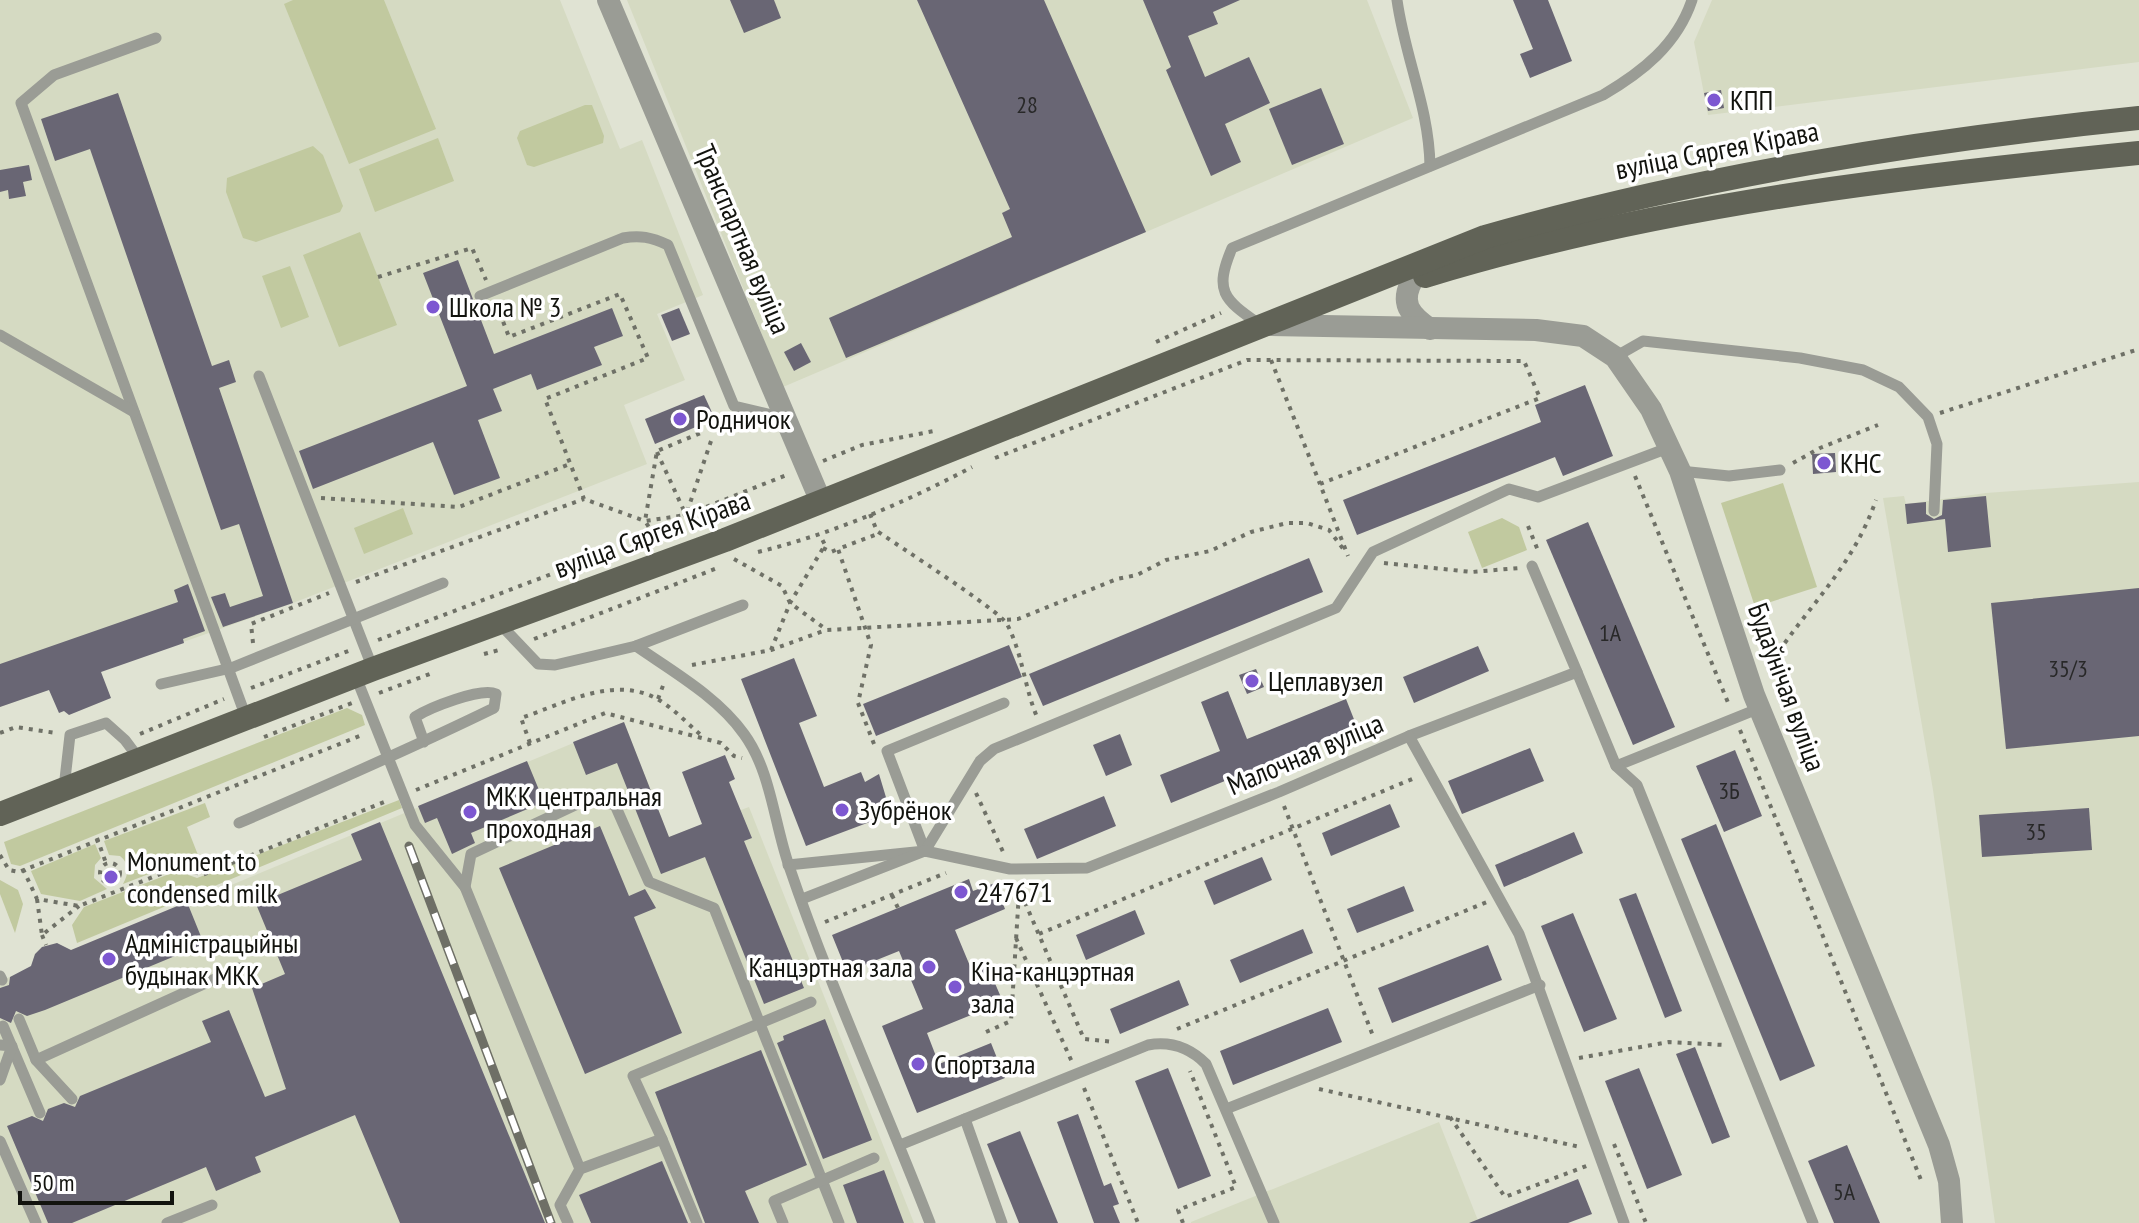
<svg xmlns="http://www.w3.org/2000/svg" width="2139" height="1223" viewBox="0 0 2139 1223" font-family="'PT Sans Narrow',sans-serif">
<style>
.built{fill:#d5dac2}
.green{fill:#c1c99f}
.building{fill:#696674}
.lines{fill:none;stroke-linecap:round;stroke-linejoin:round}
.path{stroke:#6f7167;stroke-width:4;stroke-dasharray:4 6;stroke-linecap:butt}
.lane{stroke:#9a9c95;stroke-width:11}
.street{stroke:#9a9c95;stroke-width:22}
.primary{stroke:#616357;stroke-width:24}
.rail-casing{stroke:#6e6f66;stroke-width:9}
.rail{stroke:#fff;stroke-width:6;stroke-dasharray:18;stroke-linecap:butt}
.poi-dot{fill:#7d57d1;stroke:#fff;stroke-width:3}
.labels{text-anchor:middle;stroke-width:7;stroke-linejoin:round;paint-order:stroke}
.number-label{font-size:24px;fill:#282828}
.poi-label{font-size:28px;fill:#12130e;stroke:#fff;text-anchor:start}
.street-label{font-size:28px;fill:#12130e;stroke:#fff}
</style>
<rect width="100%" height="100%" fill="#e0e3d3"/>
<g class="built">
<polygon points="0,0 560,0 620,149 642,140 703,295 657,314 685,380 624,405 647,464 293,603 0,707"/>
<polygon points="627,0 1367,0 1413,118 783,387"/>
<polygon points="1712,0 2139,0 2139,62 1708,115 1694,42"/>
<polygon points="2139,482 2139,1223 1995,1223 1933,790 1883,498 1904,496 1906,504 1986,493"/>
<polygon points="624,722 669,837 749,807 914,1223 0,1223 0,981"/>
<polygon points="1439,1122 1479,1223 1191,1223 1191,1222"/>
</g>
<g class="green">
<polygon points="293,0 384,0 436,129 349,164 284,4"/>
<polygon points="585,105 592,105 604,136 603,143 534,167 527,165 517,138 520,131"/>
<polygon points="438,138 454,181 375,212 359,169"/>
<polygon points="313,146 323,155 343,206 340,212 256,242 243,238 226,192 227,178"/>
<polygon points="360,232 397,325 339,347 303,255"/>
<polygon points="290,266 309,317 281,328 262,276"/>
<polygon points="1783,483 1817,587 1755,607 1721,503"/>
<polygon points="403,508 413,534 364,554 354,528"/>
<polygon points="1502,518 1519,527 1527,550 1482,568 1468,532"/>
<polygon points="347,708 362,715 365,725 20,866 11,864 4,842"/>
<polygon points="399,800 402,808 77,943 72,925 84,907 177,871 197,878"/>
<path d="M205,803L210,817L187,827L198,855L123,884C129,873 130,864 120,856L109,855L104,841Z"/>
<polygon points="95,844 101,858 95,865 94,878 107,889 80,901 41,894 31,871"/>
<polygon points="0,880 18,890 23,904 15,933 0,894"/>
</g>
<g class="building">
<polygon points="730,0 774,0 781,18 744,33"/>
<polygon points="917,0 1044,0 1146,232 846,358 829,318 1012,237 1002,213 1010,209"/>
<polygon points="1143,0 1240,0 1213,12 1218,24 1188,36 1205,77 1249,57 1270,103 1225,124 1241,162 1211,176 1166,70 1171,67"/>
<polygon points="1513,0 1548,0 1572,61 1530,78 1520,54 1533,49"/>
<polygon points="1321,88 1344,144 1292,165 1269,109"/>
<polygon points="1721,90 1724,108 1708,111 1704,93"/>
<polygon points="118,93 212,366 229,360 236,382 219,388 293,603 223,627 211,597 225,593 230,607 263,596 239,524 221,530 90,149 55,161 41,119"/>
<polygon points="29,165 32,180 23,182 26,196 9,199 8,190 0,192 0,170"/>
<polygon points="458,260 494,354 612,308 623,336 594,347 602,365 537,390 531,374 493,389 502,411 478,420 500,478 454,495 433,442 313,489 299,451 467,386 423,273"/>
<polygon points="679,308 690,334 672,341 661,315"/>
<polygon points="801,343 811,362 794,371 784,352"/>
<polygon points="1585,385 1613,456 1563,476 1555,457 1357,535 1343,500 1541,422 1535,405"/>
<polygon points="704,395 715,419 655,444 645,419"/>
<polygon points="1835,453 1836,472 1813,474 1812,454"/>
<polygon points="1986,496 1991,547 1948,552 1945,519 1907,524 1905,504 1926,502 1926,514 1934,519 1942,515 1943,500"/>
<polygon points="1588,522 1675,727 1633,745 1546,540"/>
<polygon points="1309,558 1323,592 1043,706 1029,674"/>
<polygon points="188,584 205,631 183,639 184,643 101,672 111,698 69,715 64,711 59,713 49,690 0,707 0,664 178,602 174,590"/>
<polygon points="2139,588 2139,736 2006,749 1991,603"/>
<polygon points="1009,645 1022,677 876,736 863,704"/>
<polygon points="1478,646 1489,671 1414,703 1403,677"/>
<polygon points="794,658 817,716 799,723 824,787 861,772 865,782 879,774 891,814 806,846 741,679"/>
<polygon points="1256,669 1264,687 1247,694 1239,675"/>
<polygon points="1228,691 1247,739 1346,699 1357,727 1171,803 1160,775 1220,751 1201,702"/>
<polygon points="624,722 669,837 702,824 682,772 725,755 735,779 729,782 752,838 744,841 804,988 764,1004 705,857 661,874 617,763 586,775 573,742"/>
<polygon points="1120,734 1132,765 1106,776 1093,745"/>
<polygon points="1530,748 1544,781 1462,814 1448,781"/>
<polygon points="1735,750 1762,816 1724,832 1696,766"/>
<polygon points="527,761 544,802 471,833 475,843 452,854 437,818 425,823 418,806"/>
<polygon points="1104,796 1116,826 1037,859 1024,829"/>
<polygon points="1390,804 1400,827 1331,856 1322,833"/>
<polygon points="2089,808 2092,850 1982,857 1979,815"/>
<polygon points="380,822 545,1223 400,1223 355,1115 255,1157 261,1172 216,1191 206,1167 72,1223 48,1223 7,1126 32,1116 43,1121 48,1109 64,1103 75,1107 80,1096 211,1042 202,1021 229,1010 265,1097 286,1089 252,988 285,974 256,904 362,860 351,834"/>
<polygon points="1716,824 1815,1066 1780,1081 1681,839"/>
<polygon points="600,826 629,896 645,889 656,908 634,917 682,1033 585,1074 499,868"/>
<polygon points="1574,832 1583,853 1504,887 1495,865"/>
<polygon points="1262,857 1272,880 1214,905 1204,881"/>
<polygon points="969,879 973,891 995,883 1005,909 955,930 970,966 985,960 1003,1002 927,1033 939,1064 991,1043 1005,1078 917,1113 882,1026 923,1009 899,951 847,972 832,935"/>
<polygon points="1404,886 1414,911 1357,933 1347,909"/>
<polygon points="1636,893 1682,1011 1665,1018 1619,899"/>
<polygon points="187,902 204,944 45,1010 27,1016 16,1011 11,1023 0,1018 0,988 9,985 10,977 31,966 35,954 42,947 57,943 71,950"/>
<polygon points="1135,910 1145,934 1086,960 1076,935"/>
<polygon points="1573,913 1617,1019 1584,1032 1541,926"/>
<polygon points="1303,929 1313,953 1240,983 1230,960"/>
<polygon points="1488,945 1502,980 1392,1023 1378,988"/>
<polygon points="1179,980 1189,1005 1120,1034 1110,1009"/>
<polygon points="1328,1008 1342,1042 1233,1085 1220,1051"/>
<polygon points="825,1019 872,1140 823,1159 777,1043 784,1040 783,1036"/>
<polygon points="1695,1047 1730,1137 1712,1144 1676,1054"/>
<polygon points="761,1050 807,1165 745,1191 759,1223 705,1223 655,1092"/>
<polygon points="1168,1068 1211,1176 1178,1189 1135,1081"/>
<polygon points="1639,1068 1682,1175 1647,1189 1605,1081"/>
<polygon points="1078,1114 1104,1186 1111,1183 1119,1204 1113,1206 1120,1223 1094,1223 1057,1122"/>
<polygon points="1020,1131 1058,1223 1019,1223 987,1144"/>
<polygon points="1847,1145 1880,1223 1834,1223 1808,1161"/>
<polygon points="662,1161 688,1223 591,1223 579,1195"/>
<polygon points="884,1170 904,1223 857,1223 843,1185"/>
<polygon points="1578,1179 1592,1214 1568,1223 1469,1223"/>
</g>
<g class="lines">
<g class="path">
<polyline points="378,277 472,248 486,280"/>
<polyline points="496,303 509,337 620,294 648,358 545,399 584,499 645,521 686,515"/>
<polyline points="1156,342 1221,313"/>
<polyline points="1271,360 1320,484"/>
<polyline points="1940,413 2139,349"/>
<polyline points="711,441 686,515 789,474"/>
<polyline points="657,452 685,513"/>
<polyline points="995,458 1247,360 1524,361 1540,398 1320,484 1348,556"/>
<polyline points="823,461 862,445 934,431"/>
<polyline points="1793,463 1820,448 1878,425"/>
<polyline points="1635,476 1729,705"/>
<polyline points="321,498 459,507 570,464"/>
<polyline points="712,505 718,521"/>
<path d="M870,514L877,531C897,545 1000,611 1007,624C1023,655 1024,686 1037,717"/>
<polyline points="1528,526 1539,553"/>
<polyline points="654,535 645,521 657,451 703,432"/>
<polyline points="823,548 831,552 838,549"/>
<path d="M758,552C832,534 904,503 972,467"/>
<polyline points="734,559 782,586 790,603 827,630 1018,619 1117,579 1137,575 1166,560 1210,551 1251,532 1287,523 1307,523 1329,530 1344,550"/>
<polyline points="1384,563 1472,572 1519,568"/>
<polyline points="356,582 584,499"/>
<polyline points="534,639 720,567"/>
<polyline points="378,640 654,535 684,516"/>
<polyline points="253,643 251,624 329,593"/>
<polyline points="771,650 790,603 825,545 820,535"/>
<polyline points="484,654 503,649"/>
<polyline points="692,665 771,650 826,630"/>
<path d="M1768,668C1806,607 1851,571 1876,500"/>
<polyline points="251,688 351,650"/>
<polyline points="379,693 435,672"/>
<polyline points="658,699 664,683"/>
<polyline points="1740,730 1921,1180"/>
<polyline points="0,733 16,727 56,733"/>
<polyline points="140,734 224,699"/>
<polyline points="264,737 352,703"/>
<path d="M530,743L521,718C563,704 615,674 659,700C674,709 688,724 702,736"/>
<polyline points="874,744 858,703 871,645 838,549 880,533"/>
<polyline points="416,790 605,713 721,743 734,756 742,758"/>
<polyline points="976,793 1004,854"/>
<polyline points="1284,806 1373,1036"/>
<polyline points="97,838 106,863"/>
<polyline points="0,855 9,870 19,872 362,735"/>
<circle cx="110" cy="873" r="10"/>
<polyline points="23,869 37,899 79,906 181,866 202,875 389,800"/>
<polyline points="1017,884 1084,1039 1115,1042"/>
<polyline points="892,895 898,908"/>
<polyline points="37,899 42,935 79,906"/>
<polyline points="825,922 946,873"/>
<polyline points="1039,934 1417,777"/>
<polyline points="42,935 46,945"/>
<polyline points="1016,938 1072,1062"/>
<polyline points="1177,1029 1487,902"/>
<polyline points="986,1032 1011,1021 1019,892"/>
<polyline points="1579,1058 1669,1042 1724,1045"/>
<polyline points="1084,1088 1138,1223"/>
<polyline points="1319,1089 1580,1147"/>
<polyline points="1450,1117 1505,1197 1589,1165"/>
<polyline points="1614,1144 1646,1223"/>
<polyline points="1183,1223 1178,1210 1236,1187 1190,1071"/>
</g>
<g class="lane">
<path d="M1397,0C1405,58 1429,107 1430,166"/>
<polyline points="156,38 54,75 21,103 247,720"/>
<path d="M480,296L623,238C640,235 651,237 668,245L734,406L785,418"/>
<path d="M1259,324C1223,299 1214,291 1232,248L1603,95C1642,72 1677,45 1692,0"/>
<polyline points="0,335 134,412"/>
<polyline points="1615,357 1643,341 1800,358 1863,370 1899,387 1928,417 1937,444 1934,511"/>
<polyline points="259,376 373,669"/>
<polyline points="1680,471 1729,476 1780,470"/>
<path d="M499,623L538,664L555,665L636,646C672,671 718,697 744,734C771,771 774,823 789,866C830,987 884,1104 930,1223"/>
<polyline points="636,646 743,605"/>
<polyline points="1577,672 1616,766 1760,708"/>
<polyline points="356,677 415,825 465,887 580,1169"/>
<polyline points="161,684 231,668 443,583"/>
<polyline points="1409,736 1577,672 1532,566"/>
<polyline points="1616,766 1637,785 1813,1223"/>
<polyline points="64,788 70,735 106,723 125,740 140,760"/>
<path d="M239,823C325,786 410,749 494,708L496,694C481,687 429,708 415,717L424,742"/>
<polyline points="925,851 887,751 1004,703"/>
<polyline points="788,865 925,851 980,761 994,749 1336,608 1373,552 1509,489 1538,497 1668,448"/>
<polyline points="465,887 471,854 588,799 615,805 649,882 714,908 839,1223"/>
<polyline points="802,899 925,851 1010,869 1087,868 1279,792 1409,736 1519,934 1624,1223"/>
<polyline points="0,976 2,980"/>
<polyline points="19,1019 36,1060 72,1099"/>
<polyline points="3,1026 40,1113"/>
<polyline points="0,1045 12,1046 0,1080"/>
<polyline points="36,1060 239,968"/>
<polyline points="1226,1109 1540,985"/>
<polyline points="965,1119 1002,1223"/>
<polyline points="662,1139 633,1076 811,1002"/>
<polyline points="0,1141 36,1223"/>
<path d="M900,1145L1148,1045C1170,1041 1190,1048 1206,1064L1274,1223"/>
<polyline points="167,1223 212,1205"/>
<polyline points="568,1223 560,1205 580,1169 662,1139 697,1223"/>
<polyline points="783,1223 774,1201 874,1158"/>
</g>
<g class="street">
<polyline points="608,0 821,502"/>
<path d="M1413,279C1399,303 1410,315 1430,329"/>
<polyline points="1269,325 1536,330 1583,336 1615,357 1651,409 1680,471 1754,695 1939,1145 1949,1181 1952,1223"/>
</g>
<g class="primary">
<path d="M1425,276C1658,205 1897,177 2139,153"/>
<path d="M0,814L373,669L725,540L1485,237C1699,176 1917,141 2139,118"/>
</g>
<g class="rail-casing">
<polyline id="rail" points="409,846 551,1223"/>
</g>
<use href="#rail" class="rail"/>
</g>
<g class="poi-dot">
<circle cx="1714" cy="100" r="8"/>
<circle cx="433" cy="307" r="8"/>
<circle cx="680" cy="419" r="8"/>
<circle cx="1824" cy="463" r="8"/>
<circle cx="1252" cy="681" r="8"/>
<circle cx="842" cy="810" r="8"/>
<circle cx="470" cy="812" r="8"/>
<circle cx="111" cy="877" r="8"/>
<circle cx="961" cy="892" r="8"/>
<circle cx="109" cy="959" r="8"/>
<circle cx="929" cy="967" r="8"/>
<circle cx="955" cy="987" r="8"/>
<circle cx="918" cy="1064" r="8"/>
</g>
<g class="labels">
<g class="number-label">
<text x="1027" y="113">28</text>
<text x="1610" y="641">1А</text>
<text x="2068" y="677">35/3</text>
<text x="1729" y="799">3Б</text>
<text x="2036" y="840">35</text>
<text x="1844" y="1200">5А</text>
</g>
<g class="poi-label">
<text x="1730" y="110">КПП</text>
<text x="449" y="317">Школа № 3</text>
<text x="696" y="429">Родничок</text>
<text x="1840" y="473">КНС</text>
<text x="1268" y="691">Цеплавузел</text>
<text x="486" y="806">МКК центральная<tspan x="486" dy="32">проходная</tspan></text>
<text x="858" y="820">Зубрёнок</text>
<text x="127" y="871">Monument to<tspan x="127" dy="32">condensed milk</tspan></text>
<text x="977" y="902">247671</text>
<text x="125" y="953">Адміністрацыйны<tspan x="125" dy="32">будынак МКК</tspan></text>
<text x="913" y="977" text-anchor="end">Канцэртная зала</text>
<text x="971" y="981">Кіна-канцэртная<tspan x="971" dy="32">зала</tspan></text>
<text x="934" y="1074">Спортзала</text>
</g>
<g class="street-label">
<text transform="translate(1717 150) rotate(-11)" y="10">вуліца Сяргея Кірава</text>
<text transform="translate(743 239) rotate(67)" y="10">Транспартная вуліца</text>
<text transform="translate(652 534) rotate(-20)" y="10">вуліца Сяргея Кірава</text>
<text transform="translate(1787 687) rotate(70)" y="10">Будаўнічая вуліца</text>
<text transform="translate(1305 754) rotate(-23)" y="10">Малочная вуліца</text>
</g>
</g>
<path d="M20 1191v12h152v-12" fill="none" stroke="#12130e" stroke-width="4"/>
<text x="32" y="1191" font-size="24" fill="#12130e" stroke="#ffffff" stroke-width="6" paint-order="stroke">50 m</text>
</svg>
